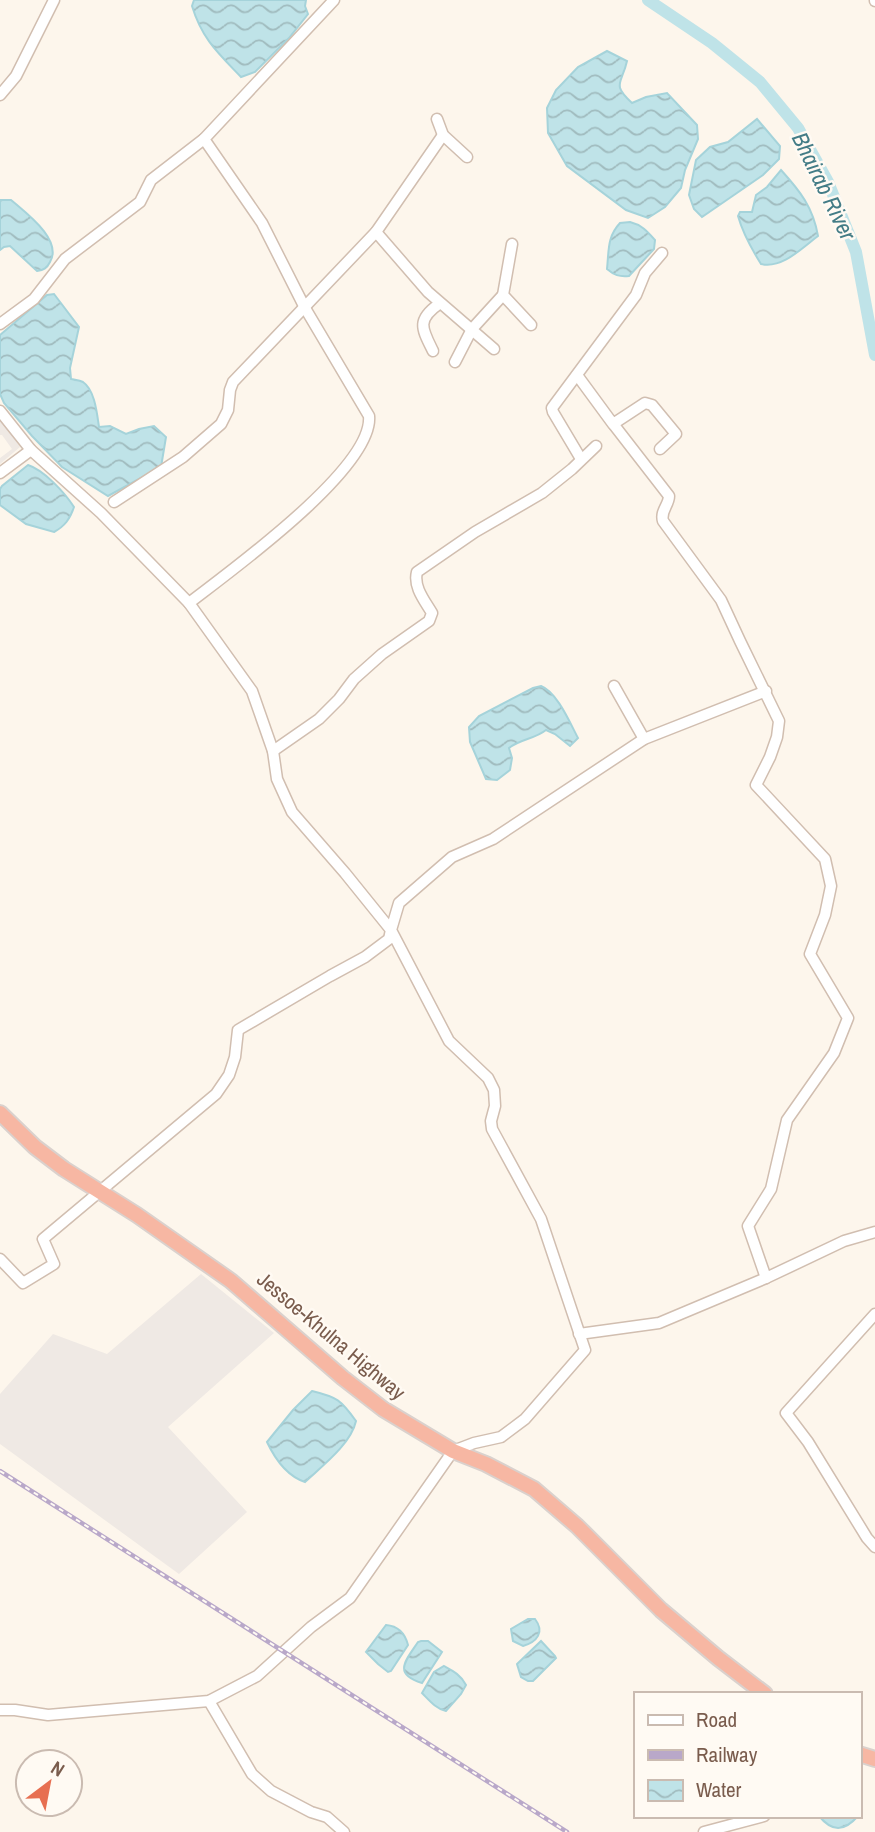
<svg xmlns="http://www.w3.org/2000/svg" width="875" height="1832" viewBox="0 0 875 1832" font-family="'Archivo Narrow',sans-serif">
<style>
.industrial{fill:#efe9e4}
.water{fill:url(#water-waves);stroke:#a5d3da;stroke-width:2}
.lines{fill:none;stroke-linecap:round;stroke-linejoin:round}
.river{stroke:#bfe3e8;stroke-width:12}
.minor-casing{stroke:#d1beb0;stroke-width:13}
.highway-casing{stroke:#dad1cd;stroke-width:18}
.minor{stroke:#fff;stroke-width:10}
.highway{stroke:#f7b7a3;stroke-width:14}
.rail-casing{stroke:#b9a8c9;stroke-width:4.5}
.rail{stroke:#fffaf3;stroke-width:2;stroke-dasharray:5;stroke-linecap:butt}
.labels{text-anchor:middle;stroke-width:5;stroke-linejoin:round;paint-order:stroke}
.street-label{font-size:21px;fill:#7a5c4d;stroke:#fffaf3}
.water-label{font-size:23px;font-style:italic;fill:#437c86;stroke:#fffaf3}
</style>
<defs>
<pattern id="water-waves" width="16" height="10" patternUnits="userSpaceOnUse" patternTransform="scale(1.75)"><rect width="16" height="10" fill="#bfe3e8"/><path d="M0 5q4-4 8 0t8 0" fill="none" stroke="#a0bbbe"/></pattern>
</defs>
<rect width="100%" height="100%" fill="#fdf6ec"/>
<g class="industrial">
<polygon points="0,418 20,447 0,464 0,458 12,449 2,435 0,435"/>
<polygon points="201,1274 274,1333 168,1427 247,1512 179,1574 0,1444 0,1394 53,1334 107,1354"/>
</g>
<g class="water">
<path d="M194,0H306L305,6L308,14L289,38L255,72L241,77C218,53 202,39 192,6Z"/>
<path d="M607,51L627,61C622,84 611,84 632,103L646,97L667,93L697,125L698,139L685,170L681,188L665,207L648,218L626,210L567,166L548,133L547,108L556,90L578,67Z"/>
<polygon points="757,119 780,146 779,159 763,175 702,217 694,209 689,195 696,160 710,147 728,142"/>
<path d="M781,170C800,191 813,207 818,236C802,248 782,269 761,264C751,248 743,234 738,216L740,212H752L756,195L767,187Z"/>
<path d="M0,200H11C26,213 63,240 50,262C47,268 44,270 37,271L10,246L4,247L0,250Z"/>
<path d="M630,222C642,225 647,231 655,240L654,249L629,276C619,277 614,275 607,269C609,250 607,237 620,223Z"/>
<path d="M54,294L79,327L70,368L71,379C75,380 79,380 83,382C95,390 97,414 99,427L110,426L126,434L139,429L154,426L166,437L161,467L108,496L62,467L32,436L4,403L0,394V335L47,295Z"/>
<path d="M28,465C44,470 65,493 74,507C70,519 65,526 54,532L26,524L0,505V489L2,486Z"/>
<path d="M541,686C557,692 570,723 578,738L570,746L555,734L546,730C535,739 520,739 509,748L512,758L510,770L497,780L486,779L470,742L469,727L479,716L533,688Z"/>
<path d="M312,1391C337,1397 341,1400 356,1421C351,1444 322,1466 305,1482C287,1476 275,1459 267,1442L293,1410Z"/>
<path d="M528,1619H535C545,1632 537,1642 523,1646L513,1641L511,1629Z"/>
<path d="M386,1625C398,1626 405,1633 408,1645L391,1671L388,1672L378,1664L366,1652Z"/>
<path d="M421,1641H428L442,1652L422,1683C392,1674 406,1660 418,1642Z"/>
<polygon points="541,1641 555,1656 556,1658 533,1681 528,1681 521,1677 517,1664"/>
<path d="M444,1666C453,1671 461,1675 466,1685L461,1694L446,1711C436,1709 429,1700 422,1693L434,1672Z"/>
<path d="M819,1816H858C844,1832 832,1832 819,1816Z"/>
</g>
<g class="lines">
<polyline class="river" points="648,0 712,43 760,82 798,128 828,182 856,252 875,355"/>
<g class="minor-casing">
<g id="minor">
<polyline points="875,0 875,1"/>
<polyline points="0,95 16,76 54,0"/>
<polyline points="437,119 443,135 467,157"/>
<polyline points="376,232 428,292 494,349"/>
<polyline points="512,244 503,295 531,325"/>
<polyline points="0,324 34,299 65,259 140,202 151,180 204,139"/>
<path d="M433,351C422,329 416,320 439,304"/>
<polyline points="455,362 472,329 503,295"/>
<polyline points="577,375 613,424 645,403 652,405 676,434 660,449"/>
<polyline points="0,411 31,450 101,513 189,603"/>
<path d="M614,425L669,496C669,505 660,511 663,521L721,600L740,641L779,721L777,737L770,757L756,785L825,859L831,886L825,915L810,954L848,1018L834,1053L787,1120L771,1189L748,1226L766,1278"/>
<polyline points="581,459 553,412 552,408 636,295 645,273 662,253"/>
<polyline points="0,473 31,450"/>
<polyline points="114,502 183,457 221,424 228,410 230,390 233,382 376,232 443,135"/>
<polyline points="614,686 644,739"/>
<path d="M273,751L319,719L339,699L354,679L382,654L429,621L432,613C425,601 413,587 417,572L475,532L542,493L572,469L596,446"/>
<path d="M0,1259L23,1283L54,1264L43,1239L216,1094L229,1075L235,1057L238,1030L330,976L365,957L389,939L391,930L345,873L292,812L277,779L273,751L252,691L189,603C229,572 374,468 369,416L305,308L262,223L204,139L334,0"/>
<polyline points="875,1314 786,1413 808,1442 867,1538 875,1547"/>
<polyline points="579,1334 659,1323 766,1278 844,1241 875,1232"/>
<polyline points="209,1701 252,1774 271,1791 311,1812 327,1817 344,1832"/>
<polyline points="0,1710 15,1710 48,1715 209,1701 257,1676 311,1627 350,1598 453,1451 474,1443 501,1437 525,1419 585,1350 541,1219 492,1129 491,1121 495,1106 494,1090 488,1078 449,1041 391,930 399,903 452,857 493,839 644,739 766,691"/>
<polyline points="704,1832 764,1816"/>
</g>
</g>
<g class="highway-casing">
<g id="highway">
<polyline points="0,1113 35,1147 64,1169 137,1215 231,1281 343,1378 383,1409 453,1451 486,1464 534,1489 577,1526 661,1610 718,1658 765,1694"/>
<polyline points="859,1754 875,1759"/>
</g>
</g>
<use href="#minor" class="minor"/>
<use href="#highway" class="highway"/>
<g class="rail-casing">
<polyline id="rail" points="0,1471 567,1832"/>
</g>
<use href="#rail" class="rail"/>
</g>
<g class="labels">
<g class="street-label">
<text transform="translate(331 1336) rotate(40)" y="7">Jessoe-Khulna Highway</text>
</g>
<g class="water-label">
<text transform="translate(824 186) rotate(64)" y="8">Bhairab River</text>
</g>
</g>
<rect x="634" y="1692" width="228" height="126" fill="#fffaf3" stroke="#cabbb1" stroke-width="2"/>
<rect x="648" y="1715" width="35" height="10" fill="#ffffff" stroke="#cabbb1" stroke-width="2"/>
<text x="696" y="1727" font-size="21" fill="#7a5c4d">Road</text>
<rect x="648" y="1750" width="35" height="10" fill="#b9a8c9" stroke="#cabbb1" stroke-width="2"/>
<text x="696" y="1762" font-size="21" fill="#7a5c4d">Railway</text>
<rect x="648" y="1780" width="35" height="21" fill="url(#water-waves)" stroke="#cabbb1" stroke-width="2"/>
<text x="696" y="1797" font-size="21" fill="#7a5c4d">Water</text>
<g transform="translate(49 1783) rotate(32)"><circle r="33" fill="#fffaf3" stroke="#cabbb1" stroke-width="2"/>
<path d="M0-5L12 26L0 18L-12 26Z" fill="#e76f51"/>
<text y="-10" font-size="19" font-weight="bold" text-anchor="middle" fill="#7a5c4d">N</text>
</g>
</svg>
